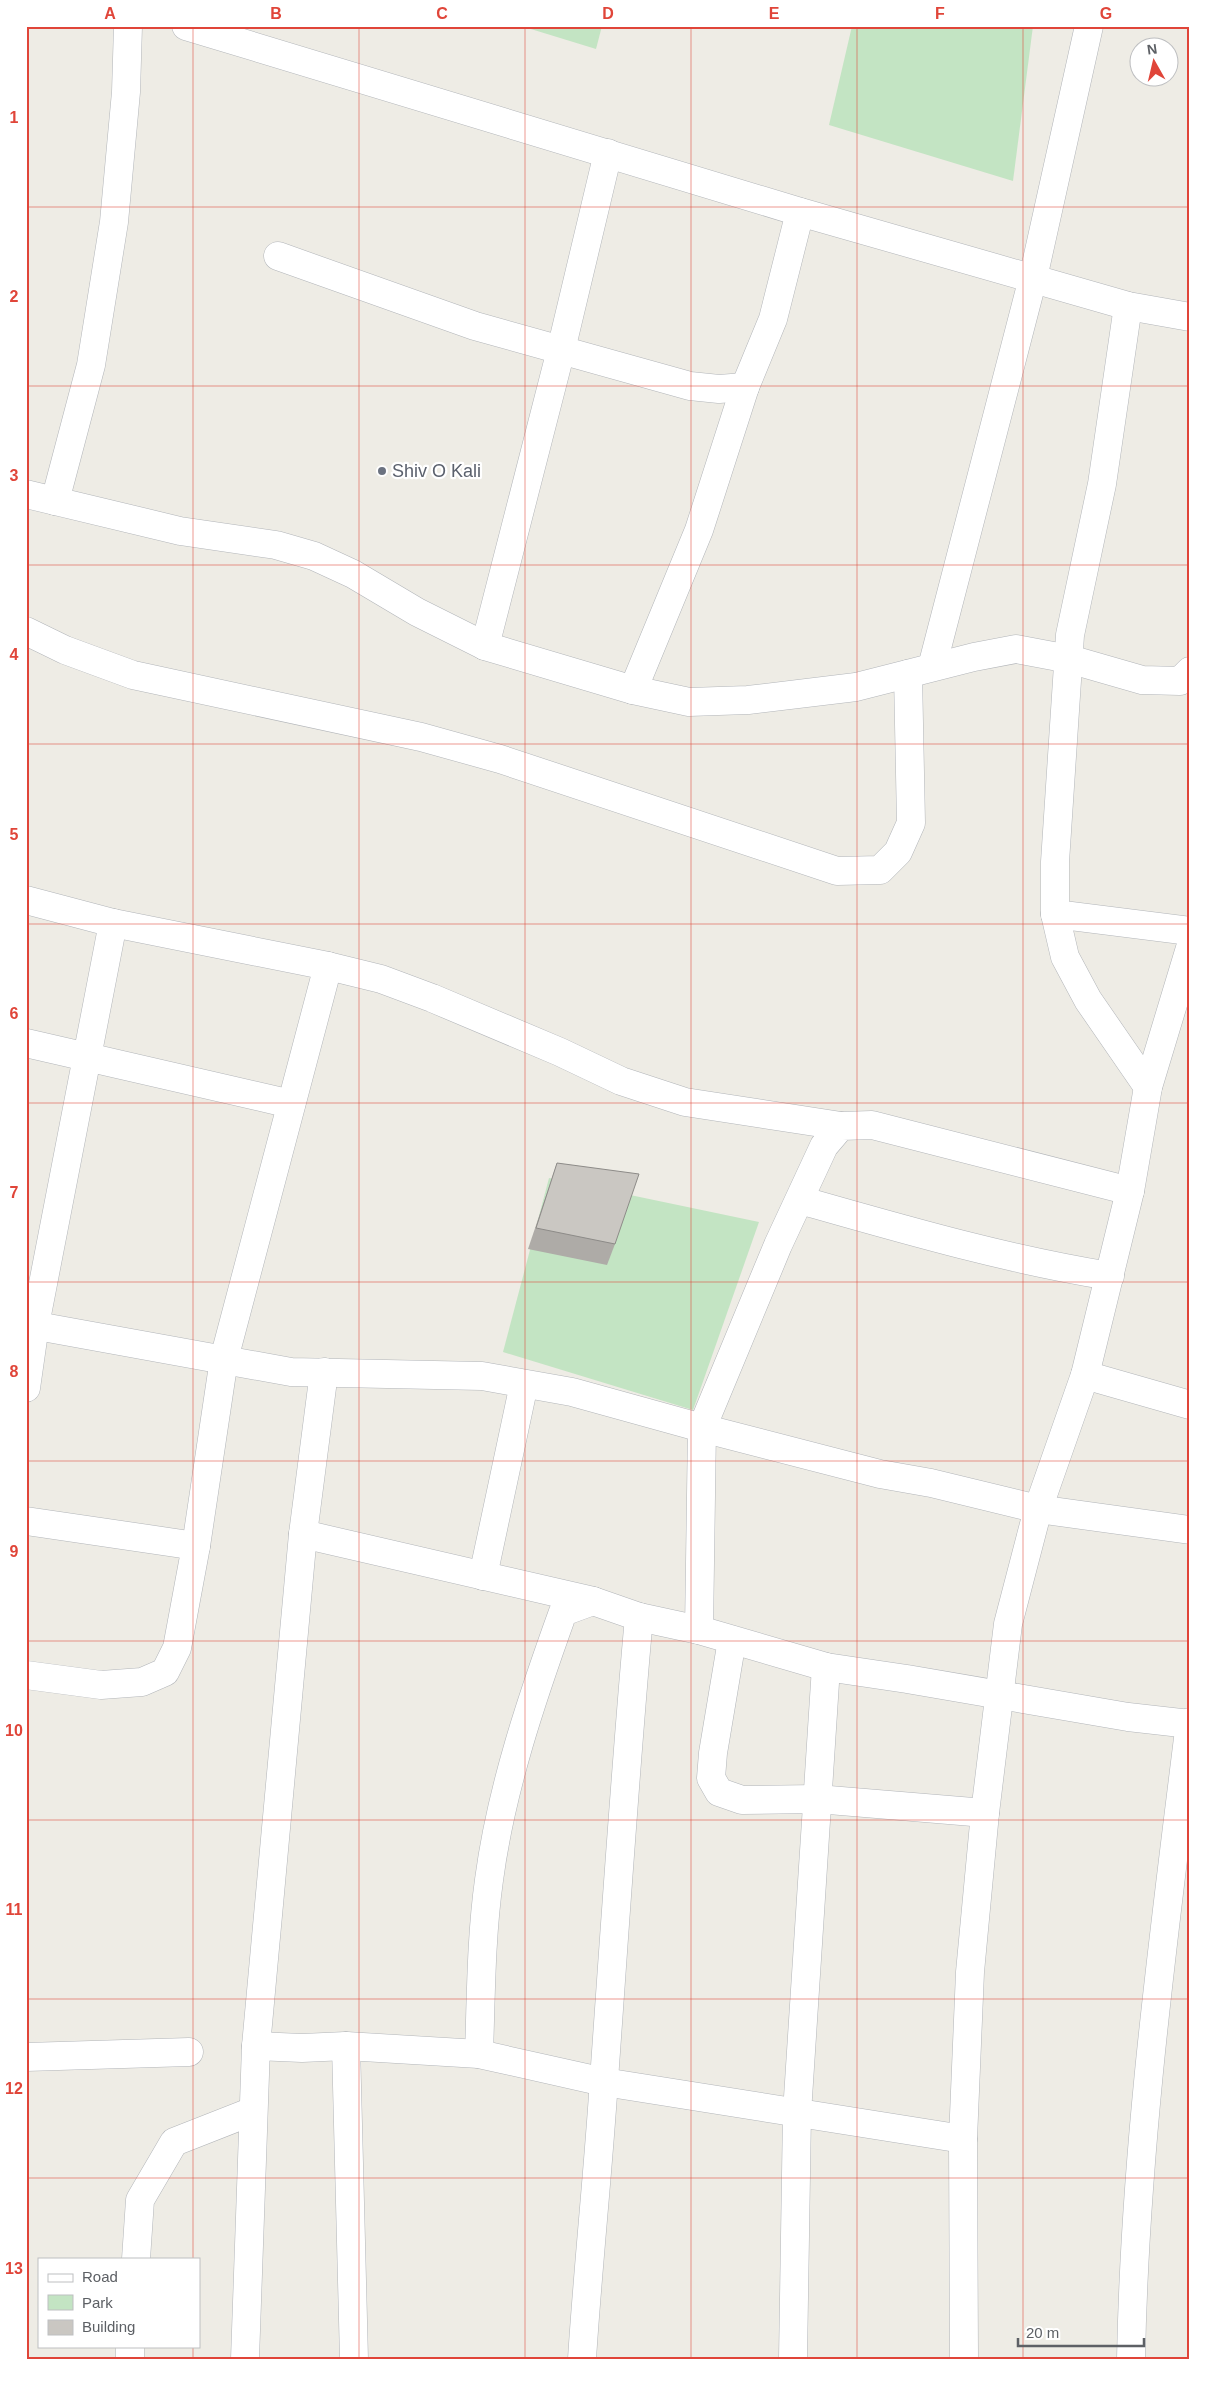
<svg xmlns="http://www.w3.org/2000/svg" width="1216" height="2385" viewBox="0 0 1216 2385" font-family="Helvetica,sans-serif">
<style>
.green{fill:#c3e4c3}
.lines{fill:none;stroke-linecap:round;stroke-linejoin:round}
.minor-casing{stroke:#b2b5b9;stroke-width:29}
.minor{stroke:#fff;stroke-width:28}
.wall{fill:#aeaba7}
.building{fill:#cac7c2;stroke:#8d8b88}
.grid{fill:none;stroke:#e04539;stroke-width:1;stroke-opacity:0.55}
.worship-dot{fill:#6b7280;stroke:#fff;stroke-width:2}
.labels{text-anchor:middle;stroke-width:4.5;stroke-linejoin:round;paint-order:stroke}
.worship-label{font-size:18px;fill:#5b616d;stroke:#fff;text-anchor:start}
.neatline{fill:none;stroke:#e04539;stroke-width:2}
.grid-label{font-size:16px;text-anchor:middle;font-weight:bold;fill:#e04539}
</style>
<rect width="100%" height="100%" fill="#eeece5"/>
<g class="green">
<polygon points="521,26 602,26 596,49"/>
<polygon points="852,26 1033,26 1013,181 829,125"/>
<polygon points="549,1178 759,1222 693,1410 503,1352"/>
</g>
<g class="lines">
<g class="minor-casing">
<g id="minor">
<polyline points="186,26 800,212 1128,306 1190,317"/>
<polyline points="278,256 475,326 690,386 719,389 745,387"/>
<polyline points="1128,306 1102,484 1070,635 1055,862 1055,914 1065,957 1088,1000 1148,1087"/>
<polyline points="26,494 180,531 276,545 314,556 353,574 417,612 485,646 633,690 689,702 748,700 856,687 974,657 1016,649 1069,659 1142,680 1180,681 1190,671"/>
<polyline points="55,501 91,365 114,222 126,92 128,26"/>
<polyline points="26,631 65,650 133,675 421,737 500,759 837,871 880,870 898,852 911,823 908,674"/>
<polyline points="485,646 561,350 608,153"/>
<polyline points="932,667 1033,278 1089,26"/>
<polyline points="633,690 699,530 745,387 773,319 800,212"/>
<polyline points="26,900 113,923 328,966 381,979 432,998 560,1052 621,1081 685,1102 841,1126"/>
<polyline points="1055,914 1190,931"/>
<polyline points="26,1043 291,1104"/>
<path d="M800,1200C902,1229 1005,1259 1110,1276"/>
<polyline points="26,1324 291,1372 482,1376 572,1392 702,1428 880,1474 931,1483 1038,1509 1190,1530"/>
<polyline points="1085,1375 1190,1405"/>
<polyline points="26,1388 35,1325 113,923"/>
<polyline points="26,1521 196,1546"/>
<polyline points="303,1534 593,1601"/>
<polyline points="483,1576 524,1384"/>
<polyline points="699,1630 702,1428 778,1245 824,1146 841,1126 872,1125 1130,1191"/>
<polyline points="732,1640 713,1753 711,1778 719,1792 742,1800 817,1799 985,1813"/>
<polyline points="26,1675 101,1685 142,1682 165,1672 177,1648 196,1546 224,1359 328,966"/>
<polyline points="256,2046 302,2048 346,2046 479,2054 604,2082 963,2139"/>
<polyline points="346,2046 354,2359"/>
<path d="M479,2054C481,1996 481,1937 489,1880C501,1789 532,1698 563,1612L593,1601L639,1617L699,1630L826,1667L907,1679L1128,1717L1190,1724"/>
<polyline points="26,2057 189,2052"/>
<polyline points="136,2259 140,2200 174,2142 253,2111"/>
<polyline points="130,2359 130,2346"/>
<polyline points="245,2359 256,2046 303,1534 324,1372"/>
<path d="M582,2359C588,2266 598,2173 604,2080C615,1926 625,1771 639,1617"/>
<polyline points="793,2359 797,2113 826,1667"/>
<polyline points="964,2359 963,2139 970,1972 985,1813 1008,1624 1038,1509 1085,1375 1130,1191 1148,1087 1190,948"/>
<path d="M1131,2359C1135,2145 1164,1934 1190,1722"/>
</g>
</g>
<use href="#minor" class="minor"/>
</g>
<polygon class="wall" points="557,1163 615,1244 607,1265 528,1249"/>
<polygon class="building" points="557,1163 639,1174 615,1244 536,1228"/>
<path class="grid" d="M193,26V2259M359,26V2359M525,26V2359M691,26V2359M857,26V2359M1023,26V2359M26,207H1190M26,386H1190M26,565H1190M26,744H1190M26,924H1190M26,1103H1190M26,1282H1190M26,1461H1190M26,1641H1190M26,1820H1190M26,1999H1190M26,2178H1190M193,2346V2359"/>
<circle class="worship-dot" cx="382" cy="471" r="5"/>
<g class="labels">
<g class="worship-label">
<text x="392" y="477">Shiv O Kali</text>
</g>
</g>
<rect width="1216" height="2385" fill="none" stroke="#ffffff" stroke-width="55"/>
<rect x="38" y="2258" width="162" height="90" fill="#ffffff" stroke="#bebfc1"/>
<rect x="48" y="2274" width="25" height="8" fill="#ffffff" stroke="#bebfc1"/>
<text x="82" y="2282" font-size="15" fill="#5d6065">Road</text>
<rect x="48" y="2295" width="25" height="15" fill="#c3e4c3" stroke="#bebfc1"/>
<text x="82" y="2308" font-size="15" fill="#5d6065">Park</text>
<rect x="48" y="2320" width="25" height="15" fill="#cac7c2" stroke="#bebfc1"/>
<text x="82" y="2332" font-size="15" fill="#5d6065">Building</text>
<g transform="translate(1154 62) rotate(352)"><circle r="24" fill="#ffffff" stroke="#bebfc1"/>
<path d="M0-4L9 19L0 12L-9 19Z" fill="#e04539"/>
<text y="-8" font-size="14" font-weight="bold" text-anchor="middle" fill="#5d6065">N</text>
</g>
<path d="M1018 2338v8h126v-8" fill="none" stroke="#5d6065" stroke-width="2.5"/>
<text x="1026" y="2338" font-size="15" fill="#5d6065" stroke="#ffffff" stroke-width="4" paint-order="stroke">20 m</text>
<rect x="28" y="28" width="1160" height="2330" class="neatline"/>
<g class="grid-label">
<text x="110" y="19">A</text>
<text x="276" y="19">B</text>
<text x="442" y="19">C</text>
<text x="608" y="19">D</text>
<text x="774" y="19">E</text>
<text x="940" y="19">F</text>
<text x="1106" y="19">G</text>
<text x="14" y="123">1</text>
<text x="14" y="302">2</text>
<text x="14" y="481">3</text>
<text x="14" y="660">4</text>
<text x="14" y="840">5</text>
<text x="14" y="1019">6</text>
<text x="14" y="1198">7</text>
<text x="14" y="1377">8</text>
<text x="14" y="1557">9</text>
<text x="14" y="1736">10</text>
<text x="14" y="1915">11</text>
<text x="14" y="2094">12</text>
<text x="14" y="2274">13</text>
</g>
</svg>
